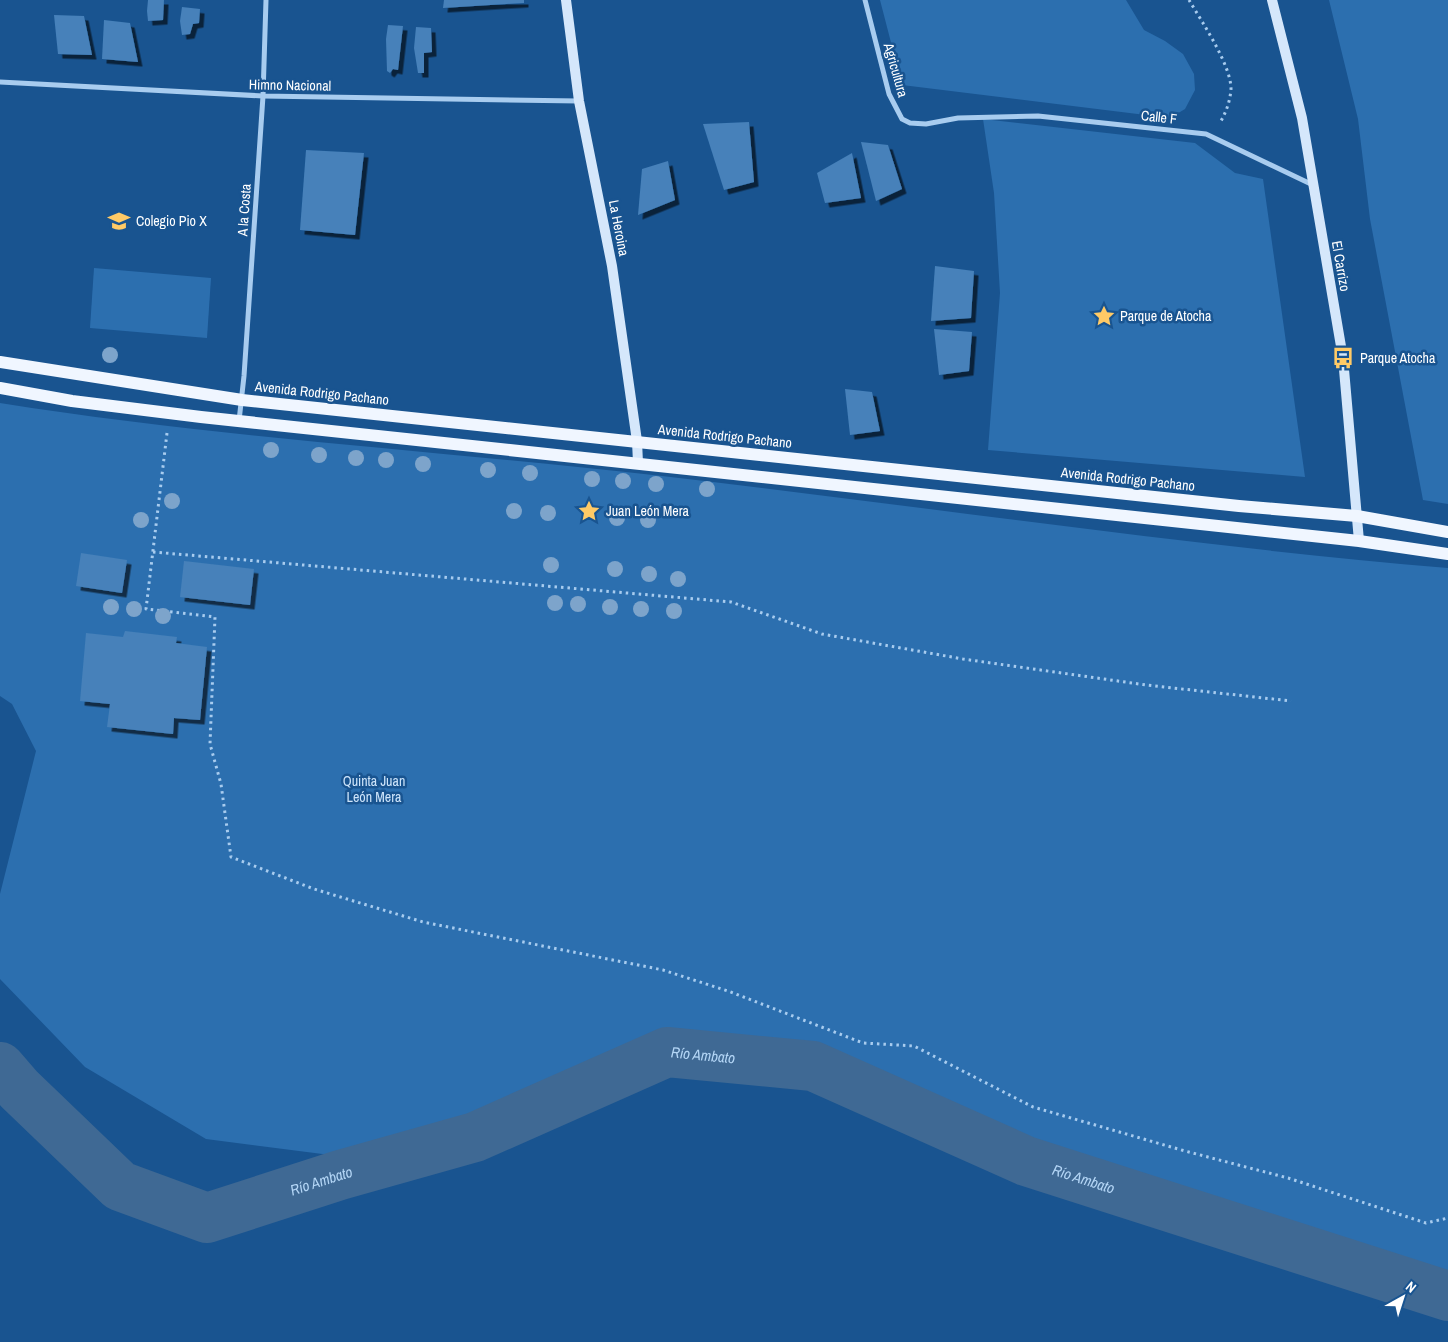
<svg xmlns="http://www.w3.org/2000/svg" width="1448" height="1342" viewBox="0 0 1448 1342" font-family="'Archivo Narrow',sans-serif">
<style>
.green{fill:#2c6faf}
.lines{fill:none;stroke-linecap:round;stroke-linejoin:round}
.river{stroke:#3f6994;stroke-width:50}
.building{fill:#4681ba;filter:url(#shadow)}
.path{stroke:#a8ccef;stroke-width:3;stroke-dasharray:2.5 4;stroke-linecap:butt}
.street{stroke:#a8ccef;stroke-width:5}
.secondary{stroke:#d5e7fb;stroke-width:10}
.primary{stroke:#f0f6ff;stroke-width:12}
.tree{fill:#7da4cb}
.labels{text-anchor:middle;stroke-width:5;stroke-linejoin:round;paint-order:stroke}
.street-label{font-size:14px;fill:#fff;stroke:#195490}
.poi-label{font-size:14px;fill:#fff;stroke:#195490;text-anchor:start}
.park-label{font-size:14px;fill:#cee5fb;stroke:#195490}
.water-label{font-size:15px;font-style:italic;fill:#b4d6f6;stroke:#195490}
</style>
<defs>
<filter id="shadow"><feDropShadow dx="4.5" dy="4.5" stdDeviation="0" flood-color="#0009"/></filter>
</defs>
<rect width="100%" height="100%" fill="#195490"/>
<g class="green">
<polygon points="880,0 1126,0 1144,30 1165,41 1183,54 1194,74 1195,90 1185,109 1170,118 902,85"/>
<polygon points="1329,0 1448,0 1448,504 1423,500 1370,219 1358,119"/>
<polygon points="983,119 1195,143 1235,173 1263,179 1305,477 988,450 1000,293 994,193"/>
<polygon points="94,268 211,278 207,338 90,328"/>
<path d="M0,403C219,438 442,451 662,476C924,506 1185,546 1448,568V1276L1032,1143L818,1047L664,1032L468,1120L338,1156L206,1139L85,1067L0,979V894L36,751L12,704L0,696Z"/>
</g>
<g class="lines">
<path class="river" id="s1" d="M0,1067L19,1089L120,1186L207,1218L340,1175L475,1137L667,1052L813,1066L1026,1161L1448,1296"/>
</g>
<g class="building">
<polygon points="148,0 164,0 163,20 148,21 147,11"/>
<polygon points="444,0 524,0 524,3 443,8"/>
<polygon points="182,7 200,9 199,23 193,24 190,34 182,35 180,21"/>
<polygon points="54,15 84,16 92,55 58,54"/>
<polygon points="104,20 130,23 138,62 102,59"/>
<polygon points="388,25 403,26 398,70 393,69 390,73 387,71 386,39"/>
<polygon points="416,27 431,28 432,52 424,53 424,73 418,73 414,48"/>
<polygon points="749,122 754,182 724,190 703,124"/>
<polygon points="861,142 888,145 902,189 876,201"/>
<polygon points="306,150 364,153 355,235 300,230"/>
<polygon points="852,153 861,198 825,203 817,173"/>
<polygon points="668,161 675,200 638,215 642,169"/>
<polygon points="935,266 974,271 971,318 931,321"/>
<polygon points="934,329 972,332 969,371 939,375"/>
<polygon points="845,389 872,392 880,431 850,435"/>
<polygon points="81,553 127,560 122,593 76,586"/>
<polygon points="184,561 254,569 250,605 180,597"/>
<polygon points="125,631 177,637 176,643 207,647 200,720 174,718 173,734 107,727 110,704 80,701 86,633 123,637"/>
</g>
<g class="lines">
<g class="path">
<path d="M1189,0C1202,22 1231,65 1231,89C1230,102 1226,112 1220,123"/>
<polyline points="167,433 146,609 215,617 210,744 221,784 231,857 314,889 423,922 663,970 728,991 863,1043 914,1046 1033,1107 1185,1151 1288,1178 1426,1223 1448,1218"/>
<polyline points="153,552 731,602 822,634 963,659 1146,685 1291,701"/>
</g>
<g class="street">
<polyline points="865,0 889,94 902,119 910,123 926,124 958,118 1038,116 1206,134 1313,185"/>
<polyline points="0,82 263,96 579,101"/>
<polyline points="239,421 244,376 263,96 266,0"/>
</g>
<g class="secondary">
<polyline points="566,0 579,101 612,266 637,441 638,463"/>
<polyline points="1272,0 1302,118 1343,358 1359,541"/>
</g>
<g class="primary">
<polyline points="0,362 242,400 1239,506 1357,516 1448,532"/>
<polyline points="0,388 72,401 201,417 1359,541 1448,554"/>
</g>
</g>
<g class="tree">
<circle cx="110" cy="355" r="8"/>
<circle cx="271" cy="450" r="8"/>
<circle cx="319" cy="455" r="8"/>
<circle cx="356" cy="458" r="8"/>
<circle cx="386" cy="460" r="8"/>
<circle cx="423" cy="464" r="8"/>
<circle cx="488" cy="470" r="8"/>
<circle cx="530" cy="473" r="8"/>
<circle cx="592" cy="479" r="8"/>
<circle cx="623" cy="481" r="8"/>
<circle cx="656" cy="484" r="8"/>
<circle cx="707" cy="489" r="8"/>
<circle cx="172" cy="501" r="8"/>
<circle cx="514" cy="511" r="8"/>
<circle cx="548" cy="513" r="8"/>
<circle cx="617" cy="518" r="8"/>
<circle cx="141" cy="520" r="8"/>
<circle cx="648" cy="520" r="8"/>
<circle cx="551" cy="565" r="8"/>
<circle cx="615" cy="569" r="8"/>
<circle cx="649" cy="574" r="8"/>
<circle cx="678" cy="579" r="8"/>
<circle cx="555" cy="603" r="8"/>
<circle cx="578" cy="604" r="8"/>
<circle cx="111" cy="607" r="8"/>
<circle cx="610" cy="607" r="8"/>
<circle cx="134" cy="609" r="8"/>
<circle cx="641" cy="609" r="8"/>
<circle cx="674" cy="611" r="8"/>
<circle cx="163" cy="616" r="8"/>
</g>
<defs>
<g id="school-bare" transform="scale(1.725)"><path d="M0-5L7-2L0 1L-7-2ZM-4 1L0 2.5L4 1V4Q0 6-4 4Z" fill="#ffca66" stroke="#195490" stroke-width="2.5" paint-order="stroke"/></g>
<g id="sight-bare" transform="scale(1.725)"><path d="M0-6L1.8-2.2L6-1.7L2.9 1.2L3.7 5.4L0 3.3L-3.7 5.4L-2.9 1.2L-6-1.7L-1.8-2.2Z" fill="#ffca66" stroke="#195490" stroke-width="2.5" paint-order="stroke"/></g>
<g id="bus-bare" transform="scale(1.725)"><path d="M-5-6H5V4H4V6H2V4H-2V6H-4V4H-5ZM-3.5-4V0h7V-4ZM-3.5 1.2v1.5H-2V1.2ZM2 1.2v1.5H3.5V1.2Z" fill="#ffca66" stroke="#195490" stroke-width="2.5" paint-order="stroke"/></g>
</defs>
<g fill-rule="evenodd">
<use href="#school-bare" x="119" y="221"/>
<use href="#sight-bare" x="1104" y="316"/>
<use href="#bus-bare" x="1343" y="358"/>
<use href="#sight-bare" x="589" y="511"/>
</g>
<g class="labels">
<g class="street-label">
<text transform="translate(896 70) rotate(74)" y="5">Agricultura</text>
<text transform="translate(290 85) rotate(1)" y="5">Himno Nacional</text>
<text transform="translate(1159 117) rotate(6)" y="5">Calle F</text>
<text transform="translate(244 210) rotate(-86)" y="5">A la Costa</text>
<text transform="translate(619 228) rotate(79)" y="5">La Heroina</text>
<text transform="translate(1341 266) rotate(80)" y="5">El Carrizo</text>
<text transform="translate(322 393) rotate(6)" y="5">Avenida Rodrigo Pachano</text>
<text transform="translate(725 436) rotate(6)" y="5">Avenida Rodrigo Pachano</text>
<text transform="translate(1128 479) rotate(6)" y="5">Avenida Rodrigo Pachano</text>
</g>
<g class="poi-label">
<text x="136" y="226">Colegio Pio X</text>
<text x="1120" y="321">Parque de Atocha</text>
<text x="1360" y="363">Parque Atocha</text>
<text x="606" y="516">Juan León Mera</text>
</g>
<g class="park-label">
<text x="374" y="786">Quinta Juan<tspan x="374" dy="16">León Mera</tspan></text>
</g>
<g class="water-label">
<text dy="5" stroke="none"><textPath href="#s1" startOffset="788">Río Ambato</textPath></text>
<text dy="5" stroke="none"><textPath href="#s1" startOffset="1192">Río Ambato</textPath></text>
<text dy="5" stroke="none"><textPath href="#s1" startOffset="382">Río Ambato</textPath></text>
</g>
</g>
<g transform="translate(1403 1297) rotate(39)" stroke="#195490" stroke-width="4" paint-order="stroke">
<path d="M0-4L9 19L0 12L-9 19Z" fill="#ffffff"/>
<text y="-8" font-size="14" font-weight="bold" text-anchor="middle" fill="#ffffff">N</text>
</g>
</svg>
